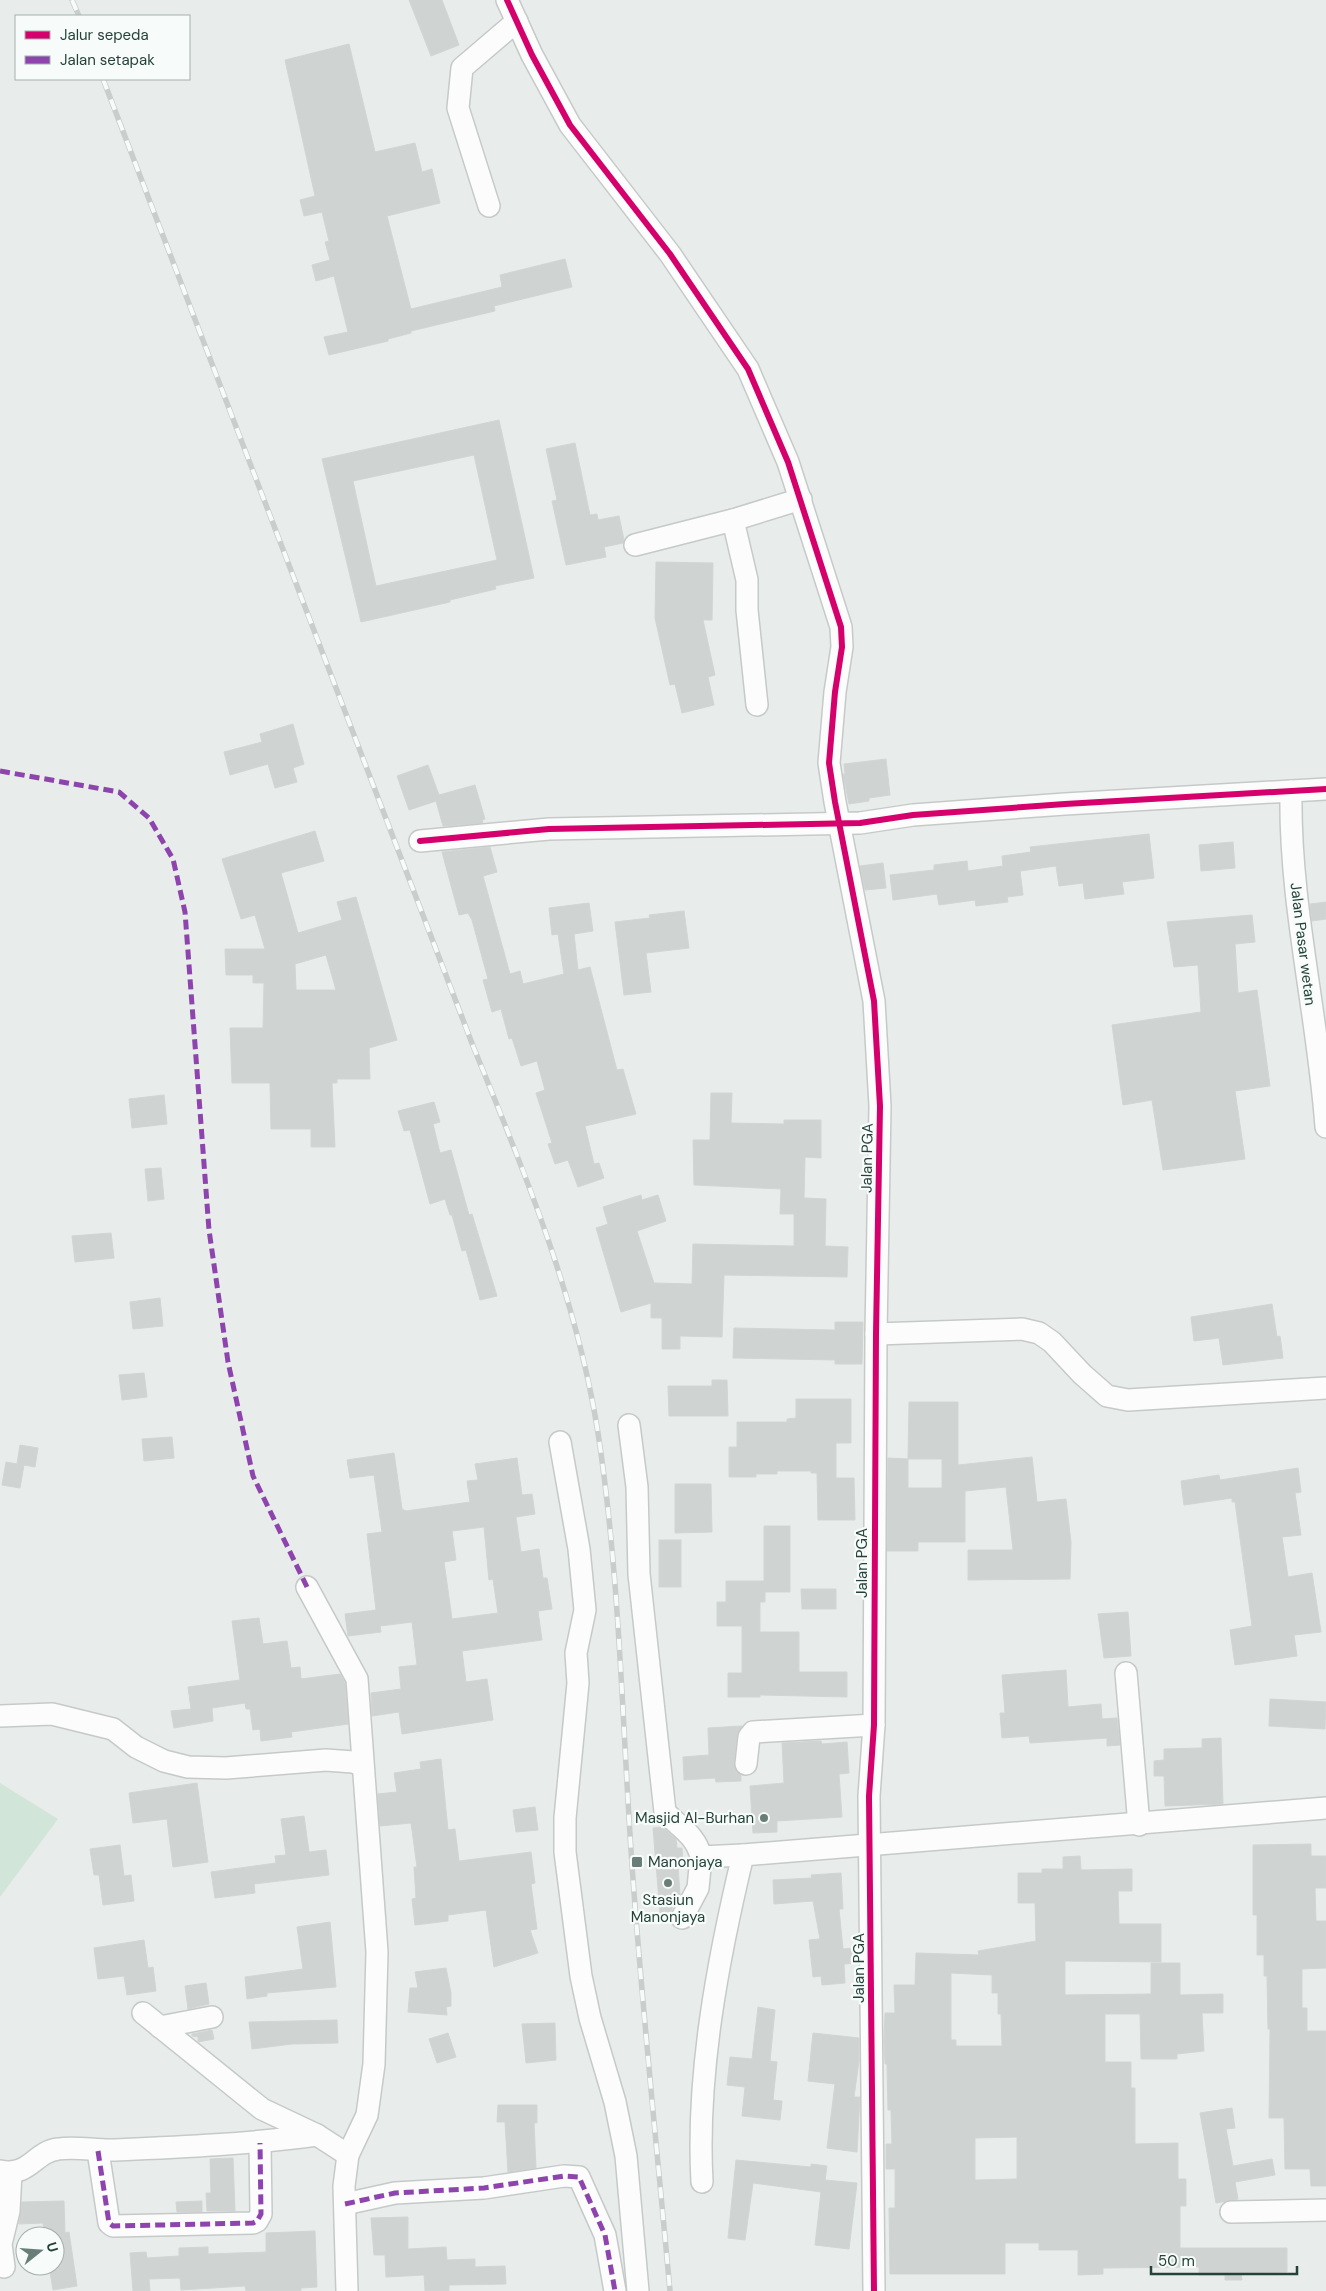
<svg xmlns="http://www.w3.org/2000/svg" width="1326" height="2291" viewBox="0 0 1326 2291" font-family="'DM Sans',sans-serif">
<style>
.green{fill:#d1e6d8}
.building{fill:#cfd4d2;stroke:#d1d6d4;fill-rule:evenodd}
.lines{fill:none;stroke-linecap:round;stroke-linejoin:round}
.street-casing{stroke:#c5cac8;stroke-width:24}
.street{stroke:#fcfcfc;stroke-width:21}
.rail-casing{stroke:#c9cdcc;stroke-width:5.5}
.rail{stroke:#f7fbf9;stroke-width:4;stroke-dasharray:11;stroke-linecap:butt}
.quiet{stroke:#8e44ad;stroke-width:5;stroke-dasharray:10 5;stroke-linecap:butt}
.cycleway-casing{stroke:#f7fbf9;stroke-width:9}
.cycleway{stroke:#d6006c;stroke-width:6}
.poi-dot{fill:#697e78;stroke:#f7fbf9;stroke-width:2}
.labels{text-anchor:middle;stroke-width:4.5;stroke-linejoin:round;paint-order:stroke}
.street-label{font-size:15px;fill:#24423a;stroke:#f7fbf9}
.poi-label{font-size:15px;fill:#24423a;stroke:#f7fbf9;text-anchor:end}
</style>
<rect width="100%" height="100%" fill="#e8edeb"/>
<polygon class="green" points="0,1783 58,1819 0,1897"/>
<g class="building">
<polygon points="409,0 442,0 459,45 431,56"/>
<polygon points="349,44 375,152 415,143 422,172 432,169 440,203 387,216 411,309 502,287 500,275 565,259 572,287 494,306 495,311 411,331 411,333 388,339 388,341 329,355 324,337 348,332 334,276 316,281 312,265 330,260 325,242 329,241 322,212 304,216 300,200 315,196 285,60"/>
<path d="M499,420L534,578L495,586L496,589L450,600V602L361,622L322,459ZM474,455L497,560L376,586L353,481Z"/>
<polygon points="575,443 590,515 597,514 598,520 619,516 624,540 623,543 604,547 606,557 566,565 552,501 557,500 546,449"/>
<polygon points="656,562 713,563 712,620 703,620 715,675 708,677 714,705 682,713 675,684 670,685 655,618"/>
<polygon points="293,724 304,764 293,768 297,782 275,788 268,764 230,775 224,752 262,742 260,734"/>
<polygon points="886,759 890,795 869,798 869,801 849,804 843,774 845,774 844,764"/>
<polygon points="428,765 439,795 475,785 485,819 482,820 483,823 443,826 436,801 409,810 397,776"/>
<path d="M315,831L324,861L281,873L298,933L342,920L337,902L356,897L397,1040L369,1048L370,1079H337V1083H332L335,1147H311V1129H271L270,1083H232L230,1028H263L264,983H253V975H226L225,949H265L255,915L241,919L222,859ZM326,955L336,990H296L295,964Z"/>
<polygon points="1149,834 1154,878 1122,882 1124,894 1085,899 1083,883 1059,886 1056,866 1020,871 1023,895 1007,897 1008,902 976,906 975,900 939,905 937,894 893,900 890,875 934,870 934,865 967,861 968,871 1003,866 1002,856 1031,852 1030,847"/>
<polygon points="1233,842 1235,868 1201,871 1199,845"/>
<polygon points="490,847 497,872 483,876 510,974 520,971 523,984 564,974 558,934 552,935 549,908 589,903 593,931 574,934 578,970 590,967 617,1070 623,1069 636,1114 585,1126 594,1164 599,1163 604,1178 578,1187 568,1160 555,1164 548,1144 552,1143 536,1093 545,1090 537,1061 521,1066 512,1038 509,1039 501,1009 492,1012 483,980 488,979 472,920 468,913 459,915 442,852"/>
<polygon points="883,863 886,888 865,890 860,866"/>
<polygon points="1326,902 1326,919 1312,921 1310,904"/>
<polygon points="684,911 689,948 646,953 651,992 624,995 615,922 650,918 649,915"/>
<polygon points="1252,915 1255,942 1235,944 1238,993 1257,990 1270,1086 1235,1091 1245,1159 1163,1170 1152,1100 1123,1105 1112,1025 1201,1012 1198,965 1174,967 1167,922"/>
<polygon points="711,1093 732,1093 731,1123 784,1124 784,1120 821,1120 821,1158 805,1157 804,1198 826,1199 825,1246 848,1247 847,1277 724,1275 722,1337 680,1336 680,1349 662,1349 662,1318 651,1318 651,1303 621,1312 596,1228 608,1224 603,1207 641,1195 642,1200 658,1195 666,1221 637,1231 654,1283 692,1284 693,1244 794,1246 794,1214 780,1214 781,1189 694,1185 693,1140 710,1140"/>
<polygon points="164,1095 167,1124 132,1128 129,1099"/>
<polygon points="434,1102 440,1122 433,1124 440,1153 451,1150 469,1215 472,1214 497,1296 480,1300 466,1250 462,1251 452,1215 450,1215 445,1199 430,1204 410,1130 404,1131 398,1111"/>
<polygon points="161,1168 164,1199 148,1201 145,1169"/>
<polygon points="111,1233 114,1258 75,1262 72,1236"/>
<polygon points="160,1298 163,1326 133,1329 130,1302"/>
<polygon points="1272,1304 1277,1337 1280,1336 1283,1358 1223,1365 1219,1338 1194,1341 1191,1317"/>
<polygon points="835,1322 863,1322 862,1364 835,1364 835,1360 733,1358 734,1328 835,1330"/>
<polygon points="144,1373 147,1397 122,1400 119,1375"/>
<polygon points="712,1380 727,1380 728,1416 669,1416 668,1386 712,1386"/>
<polygon points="796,1399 851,1399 851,1443 836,1443 836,1478 854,1478 855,1520 818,1520 817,1473 811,1473 811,1471 777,1471 777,1474 756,1474 756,1477 729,1477 729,1447 737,1447 737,1422 787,1422 787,1419 796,1418"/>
<path d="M909,1402H958V1465L1032,1457L1037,1502L1066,1499L1071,1542L1070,1579L968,1580V1550H1013L1006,1487L965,1491V1542H918V1551H887L888,1458L908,1459ZM908,1459H942V1488H908Z"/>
<polygon points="172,1437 174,1458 144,1461 142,1439"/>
<polygon points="20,1445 38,1448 35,1467 24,1465 20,1488 2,1485 6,1462 17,1464"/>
<path d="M394,1453L402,1509L406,1511L470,1502L467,1481L478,1480L475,1464L517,1458L522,1495L532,1494L535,1514L516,1517L521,1552L539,1549L543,1578H547L552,1609L538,1611L542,1640L462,1651L466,1682L487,1679L493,1720L402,1734L399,1712L372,1716L371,1693L401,1689L399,1667L417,1665L412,1622L380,1626L381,1632L348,1636L345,1614L376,1610L367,1534L382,1532L374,1475L350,1478L347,1460ZM484,1527L489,1580L493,1579L498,1613L452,1619L444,1562L456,1560L452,1531Z"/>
<polygon points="1298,1468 1301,1492 1295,1493 1301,1535 1282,1537 1288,1577 1312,1573 1321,1632 1294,1635 1297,1656 1235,1665 1230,1630 1252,1626 1235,1502 1232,1502 1232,1498 1184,1505 1181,1481 1219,1475 1220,1480"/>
<polygon points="675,1484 711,1484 712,1532 675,1533"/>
<polygon points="764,1526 790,1526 790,1592 765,1592 765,1602 760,1602 760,1632 799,1632 799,1672 847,1672 847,1697 760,1695 760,1697 728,1697 728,1673 742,1673 742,1626 717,1626 717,1602 726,1602 726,1581 764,1581"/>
<rect x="659" y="1540" width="22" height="47"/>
<polygon points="801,1589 836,1589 836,1609 802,1609"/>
<polygon points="1128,1612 1131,1656 1104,1658 1098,1614"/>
<polygon points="259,1618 263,1644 287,1641 291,1668 300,1667 301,1679 340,1674 345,1683 348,1724 291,1732 292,1737 261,1741 260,1729 253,1730 250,1709 246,1709 245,1703 212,1708 213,1721 174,1728 171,1711 191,1709 188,1687 240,1680 232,1621"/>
<polygon points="1066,1670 1068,1707 1101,1704 1102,1719 1117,1718 1120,1745 1107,1746 1107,1738 1030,1743 1029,1736 1002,1738 1000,1713 1005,1713 1002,1675"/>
<polygon points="1270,1699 1326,1702 1325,1729 1269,1726"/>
<polygon points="742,1726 737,1736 734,1763 735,1769 741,1775 741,1781 716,1782 715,1778 684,1780 683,1757 709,1755 708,1728"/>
<polygon points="1221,1738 1223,1804 1165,1806 1164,1776 1154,1776 1154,1761 1164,1760 1164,1749 1202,1748 1202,1739"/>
<polygon points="821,1741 822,1744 847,1742 849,1773 839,1774 842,1817 777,1821 777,1832 753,1833 750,1786 784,1783 782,1743"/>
<polygon points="441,1759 448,1830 455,1829 459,1861 531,1852 535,1883 531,1884 537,1929 530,1930 538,1953 494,1967 486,1910 448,1915 448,1921 415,1925 412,1899 416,1898 414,1867 417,1867 411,1823 380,1826 378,1794 397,1792 394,1773 421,1769 420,1762"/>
<polygon points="197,1783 208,1862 173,1867 167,1819 133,1823 129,1793"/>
<polygon points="535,1807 538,1830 516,1832 513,1810"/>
<polygon points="304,1816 309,1852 326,1850 329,1875 254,1884 255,1893 215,1898 211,1872 276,1863 275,1856 286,1855 281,1819"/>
<polygon points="662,1827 676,1839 677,1848 682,1848 683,1865 678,1866 680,1895 675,1899 671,1912 660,1913 653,1828"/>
<polygon points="1311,1844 1311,1856 1326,1856 1326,1888 1315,1888 1316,1921 1326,1921 1326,1968 1302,1969 1302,2008 1307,2008 1307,2031 1326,2031 1326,2186 1311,2186 1310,2169 1285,2169 1284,2118 1269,2118 1270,2029 1268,2029 1267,1976 1264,1976 1264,1955 1257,1955 1257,1915 1253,1915 1253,1845"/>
<polygon points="120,1845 124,1876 131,1875 134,1901 103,1905 99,1875 94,1875 90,1849"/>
<path d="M1080,1856L1081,1870L1132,1869V1891H1118L1119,1924H1161V1962L1065,1961V1995L1151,1994V1963H1180V1995L1223,1994V2013H1202L1204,2051L1177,2054V2059H1141L1140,2014H1105V2062H1131V2088H1135V2144L1178,2143V2179H1186V2206H1180V2248H1287V2272L1241,2274L1242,2280H1225V2275H1199V2267L1103,2268V2274L1078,2275V2250H1039V2243H1005V2274H890L889,2208H895V2169H886V2144H892L891,2110H888L887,2064H885L884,2041L885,2013H895L894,1985H915L916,1953L979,1955L978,1951L1036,1941L1035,1903H1018V1873H1042V1869H1063V1857ZM951,1973L992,1975V1993H998V2014H1001L1002,2046H956V2040H951ZM1017,2137V2179L975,2180V2138Z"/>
<polygon points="841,1873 843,1909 839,1909 843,1949 855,1948 857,1963 844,1964 845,1983 822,1985 821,1976 813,1977 809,1940 820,1939 813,1901 774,1904 773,1880 812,1878 811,1875"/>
<polygon points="330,1922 336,1987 267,1993 267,1996 247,1999 245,1977 303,1969 297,1927"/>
<polygon points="144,1940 148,1968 153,1967 156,1991 127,1995 124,1976 98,1979 94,1948"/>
<polygon points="446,1968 451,1993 451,2006 446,2007 447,2015 408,2012 410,1988 418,1988 415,1972"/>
<polygon points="206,1983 209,2004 188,2009 185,1986"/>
<polygon points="758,2007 775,2010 770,2061 777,2062 773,2100 782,2101 780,2120 742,2116 745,2087 727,2085 730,2057 752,2059"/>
<polygon points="337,2020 338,2043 292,2044 252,2049 249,2022"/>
<polygon points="555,2023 556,2060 526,2063 522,2024"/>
<polygon points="212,2030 214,2039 198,2042 198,2037 192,2036 192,2034"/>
<polygon points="448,2033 456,2057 437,2063 429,2039"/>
<polygon points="813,2033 859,2038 859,2061 854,2097 860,2097 857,2152 827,2148 835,2084 808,2081"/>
<polygon points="498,2105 537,2105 537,2123 534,2123 536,2168 508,2172 505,2122 497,2122"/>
<polygon points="1232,2108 1235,2128 1226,2129 1233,2166 1272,2159 1275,2175 1235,2182 1238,2199 1216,2203 1200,2113"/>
<polygon points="233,2158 235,2211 207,2211 206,2193 211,2193 210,2159"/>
<polygon points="736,2160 811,2167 811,2164 827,2166 825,2180 857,2183 849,2249 815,2245 821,2192 753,2183 745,2240 728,2238"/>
<polygon points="64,2201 65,2233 69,2232 77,2286 53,2290 49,2266 55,2266 55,2236 45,2236 43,2223 19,2224 22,2202"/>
<polygon points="202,2201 202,2212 177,2212 176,2202"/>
<polygon points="408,2217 408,2249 446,2247 447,2260 475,2259 475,2267 505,2266 506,2284 449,2285 449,2291 425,2291 424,2275 386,2277 385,2255 374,2255 371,2218"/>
<polygon points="315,2231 317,2287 301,2288 301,2291 246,2291 245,2286 181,2290 180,2278 149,2279 150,2291 133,2291 130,2253 146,2252 147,2258 179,2256 179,2248 208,2247 208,2254 266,2252 266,2233"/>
</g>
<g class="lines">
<g class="street-casing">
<g id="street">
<polyline points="507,0 532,55 570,125 670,254 748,369 788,462 841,627 842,647 835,692 829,763 835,802 874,1001 880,1106 876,1334 874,1725 869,1796 874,2291"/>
<polyline points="489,206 458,108 462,68 517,21"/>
<polyline points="733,520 747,580 747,610 757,705"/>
<polyline points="635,545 733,520 801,499"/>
<path d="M1291,791C1289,904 1318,1014 1326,1127"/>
<polyline points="420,841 549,829 860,823 913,815 1065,804 1326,789"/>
<polyline points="876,1334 1022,1329 1039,1333 1052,1342 1082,1374 1107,1396 1128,1400 1326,1388"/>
<path d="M629,1425L637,1487L639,1574L665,1812C679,1827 696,1835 701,1857L743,1855"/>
<polyline points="560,1442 579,1549 585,1610 576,1653 578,1683 565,1818 565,1852 581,1976 590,2018 615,2102 626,2156 638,2291"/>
<polyline points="307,1587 357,1679 377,1952 374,2064 367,2115 348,2155 344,2186 347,2291"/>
<polyline points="1126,1673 1139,1825"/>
<polyline points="0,1716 52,1714 113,1729 136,1747 164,1761 188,1767 226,1768 326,1760 353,1762 362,1765"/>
<polyline points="746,1764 749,1737 753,1732 874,1725"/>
<polyline points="682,1918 698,1888 701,1857"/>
<polyline points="143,2013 262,2109 317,2135 348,2155"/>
<polyline points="160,2027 212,2017"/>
<polyline points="98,2151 109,2223 113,2226 253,2223 257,2221 261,2214 260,2143"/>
<path d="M0,2171C30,2177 34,2152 58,2149C77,2146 96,2151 115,2150C183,2147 250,2144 317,2135"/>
<path d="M702,2182C696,2075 718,1959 743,1855L1326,1808"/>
<polyline points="345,2204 395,2193 484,2188 564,2176 579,2177 605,2235 615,2291"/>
<polyline points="1231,2212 1326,2210"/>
<polyline points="4,2267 1,2244 9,2211 11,2173"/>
</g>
</g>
<use href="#street" class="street"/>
<g class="rail-casing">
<g id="rail">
<polyline points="72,0 79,16"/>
<path d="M103,79L473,1046C524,1170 577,1299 598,1433C620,1576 622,1722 632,1865C642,2007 657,2149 670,2291"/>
</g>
</g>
<use href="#rail" class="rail"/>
<g class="quiet">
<polyline points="0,771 119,792 149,818 173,859 185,912 209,1230 228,1362 253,1476 307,1587"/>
<polyline points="98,2151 109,2223 113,2226 253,2223 257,2221 261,2214 260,2143"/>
<polyline points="345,2204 395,2193 484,2188 564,2176 579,2177 605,2235 615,2291"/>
</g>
<g class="cycleway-casing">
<g id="cycleway">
<polyline points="507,0 532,55 570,125 670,254 748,369 788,462 841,627 842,647 835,692 829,763 835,802 874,1001 880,1106 876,1334 874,1725 869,1796 874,2291"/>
<polyline points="420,841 549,829 860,823 913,815 1065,804 1326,789"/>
</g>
</g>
<use href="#cycleway" class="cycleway"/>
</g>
<g class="poi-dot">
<circle cx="764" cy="1818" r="5"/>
<rect x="631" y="1856" width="12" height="12" rx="2.5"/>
<circle cx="668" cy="1883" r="5"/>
</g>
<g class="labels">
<g class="street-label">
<text transform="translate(1303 944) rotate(83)" y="5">Jalan Pasar wetan</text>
<text transform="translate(867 1158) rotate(-89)" y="5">Jalan PGA</text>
<text transform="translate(862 1563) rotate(-90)" y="5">Jalan PGA</text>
<text transform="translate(859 1968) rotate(-90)" y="5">Jalan PGA</text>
</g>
<g class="poi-label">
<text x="754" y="1823">Masjid Al-Burhan</text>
<text x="648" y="1867" text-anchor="start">Manonjaya</text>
<text x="668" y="1905" text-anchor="middle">Stasiun<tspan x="668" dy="17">Manonjaya</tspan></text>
</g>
</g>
<rect x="15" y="15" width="175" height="65" fill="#f7fbf9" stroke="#a3b1ad"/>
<rect x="25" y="31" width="25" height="8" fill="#d6006c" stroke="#a3b1ad"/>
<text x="60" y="40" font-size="15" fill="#24423a">Jalur sepeda</text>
<rect x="25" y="56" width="25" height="8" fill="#8e44ad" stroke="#a3b1ad"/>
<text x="60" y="65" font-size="15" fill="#24423a">Jalan setapak</text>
<g transform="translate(40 2251) rotate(73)"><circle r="24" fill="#f7fbf9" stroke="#a3b1ad"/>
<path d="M0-4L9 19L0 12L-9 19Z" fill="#697e78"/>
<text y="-8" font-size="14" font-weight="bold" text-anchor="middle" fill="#24423a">U</text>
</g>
<path d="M1151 2266v8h146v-8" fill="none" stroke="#24423a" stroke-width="2.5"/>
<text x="1158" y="2266" font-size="15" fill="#24423a" stroke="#f7fbf9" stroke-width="4" paint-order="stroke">50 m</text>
</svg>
